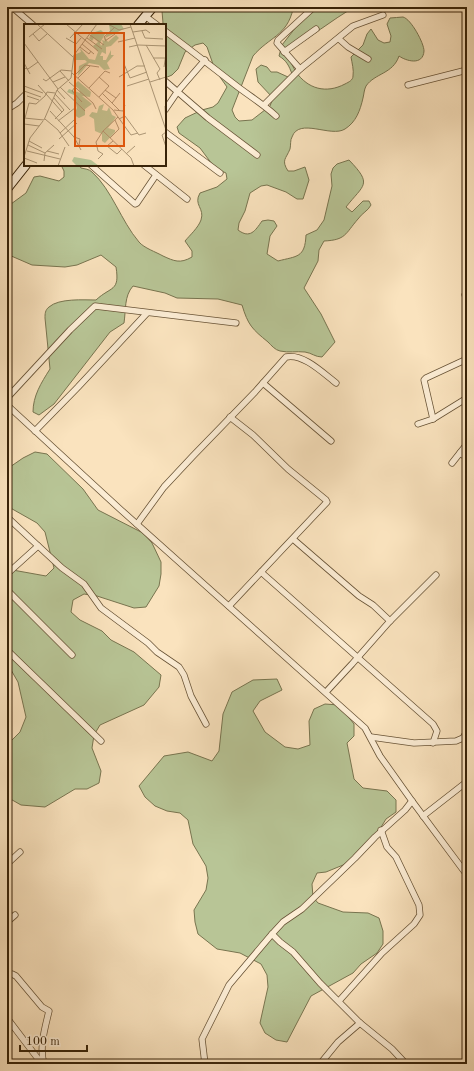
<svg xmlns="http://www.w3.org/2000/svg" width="474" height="1071" viewBox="0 0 474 1071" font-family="'Old Standard TT',serif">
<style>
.green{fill:#b8c596;stroke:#78744f}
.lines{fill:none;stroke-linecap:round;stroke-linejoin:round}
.minor-casing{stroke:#685336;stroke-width:7}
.secondary-casing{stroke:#382308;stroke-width:10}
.minor{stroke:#fcedd5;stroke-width:5.5}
.secondary{stroke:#fcedd5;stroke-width:8}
.inset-road{fill:none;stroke:#ac9675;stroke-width:1}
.view{fill:#df560c;fill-opacity:0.15;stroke:#df560c;stroke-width:2}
.inset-edge{fill:none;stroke:#382308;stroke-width:2}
</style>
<rect width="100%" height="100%" fill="#fae3be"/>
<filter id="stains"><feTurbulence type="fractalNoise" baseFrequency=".005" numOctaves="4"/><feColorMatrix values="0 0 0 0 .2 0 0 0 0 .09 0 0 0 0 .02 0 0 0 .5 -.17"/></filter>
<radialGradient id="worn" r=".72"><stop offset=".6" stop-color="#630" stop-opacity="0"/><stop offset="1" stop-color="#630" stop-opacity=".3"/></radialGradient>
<g class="green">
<path d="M165,7H268C277,13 283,12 293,9C287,36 269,37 253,56L232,110L235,117L239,121L252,120L270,106L273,98L258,82L256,69L261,65L267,67L271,72H277L288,77L292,74C289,66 287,61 279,56L282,45L306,14L315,7H354C331,21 310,37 288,52C289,60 292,65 296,72C308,89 326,94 345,84C349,82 353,80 353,76C354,70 352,63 351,57L363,45L367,34L371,29L378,40L384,43L390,42L391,36L387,24L390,18C394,18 399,17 403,17C411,19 424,43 424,51C423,66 406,61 399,56C393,74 375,73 366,86C364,90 364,94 363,98C360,111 356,122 345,129C331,138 299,117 292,137C290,140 291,145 290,149C286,159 281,160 288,171H294L305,167L309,180L303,199H297L286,192L267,185L261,186L250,193L245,211L239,223L238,230C250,239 255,231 262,221L268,220L274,221L277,226L270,236L267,254L278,261C297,256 305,258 306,235L317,230L324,220L332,186L331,174L333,168L337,164L349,160C373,185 364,184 346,207L352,212L363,201H369L371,205C368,211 362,213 358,219C345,234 346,240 324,241L319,250L318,261L304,288L321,314L335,342L322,357C315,357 312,353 305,352C296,351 289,353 280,351C275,350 271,345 268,342C252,329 248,325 242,305L218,299L177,298L165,293L133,286C124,296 126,310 124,323L110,332L54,404L39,415L33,412C33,396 41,383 50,369L45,318C45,314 45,310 49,307C59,298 84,300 96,300C111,286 120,292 116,267L101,255L77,265L65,267L32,265L9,255L7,254V211L11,204L26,193L34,177L40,176L59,181L64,177V171L61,165H79L81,168C85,169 89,169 92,172C112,190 121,221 139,242C144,248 156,252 163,256C174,261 180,264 192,257V251L185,241C190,235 198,228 201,220C205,208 193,205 200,193L217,187L227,179L226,173L215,168L200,148L179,133L177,127L185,118L202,110L213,107L218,103L227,87L215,70L207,47L203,43L195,45L185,52L178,69L172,75L165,78V25H160L163,23L162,11Z"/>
<polygon points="35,452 47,454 83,489 98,510 143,533 152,543 161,562 161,574 159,586 146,607 134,608 97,596 84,594 73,600 71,612 80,620 102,631 111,640 134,652 161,675 159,687 144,705 100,725 94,735 92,748 101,771 99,783 87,789 75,789 45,807 21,805 7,797 7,745 20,732 26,717 18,682 7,663 7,569 46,576 54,568 45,532 37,523 7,506 7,469 23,458"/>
<polygon points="277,679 282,690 260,701 253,711 265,732 285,747 298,749 310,745 309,721 314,709 325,704 339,705 354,724 354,736 347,743 354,779 363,788 387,791 396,800 396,812 386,819 375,837 348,863 326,872 317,873 312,884 313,897 318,903 343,912 368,913 379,918 383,931 383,944 377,953 361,964 353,973 311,996 287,1042 276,1040 265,1033 260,1023 268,987 267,975 261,964 240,953 217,949 198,934 195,922 194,910 206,890 208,878 206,866 193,844 188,820 180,813 167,811 155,806 145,797 139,786 164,756 188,752 212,761 219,751 223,714 232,692 253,680"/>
</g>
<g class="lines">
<g class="minor-casing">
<g id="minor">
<polyline points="12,7 33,25"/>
<polyline points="145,16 157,25"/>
<path d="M165,31C188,48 211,66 234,84C248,95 263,104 276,116"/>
<polyline points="339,39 348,47 368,59"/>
<polyline points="284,52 316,29"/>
<polyline points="300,69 277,43 278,40 314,7"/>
<polyline points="165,81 208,118 257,155"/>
<polyline points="408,85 467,70"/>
<polyline points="264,105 300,69 353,26 383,15"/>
<polyline points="7,106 9,108 17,103 25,95"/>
<polyline points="165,110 178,91 205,60"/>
<polyline points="165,132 220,173"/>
<polyline points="91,165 135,204 137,203 156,175"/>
<polyline points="144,165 187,199"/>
<polyline points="465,295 467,299"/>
<polyline points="263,383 331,441"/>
<polyline points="7,398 70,330 95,306 236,323"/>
<polyline points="7,405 121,510 365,728 380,756 412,801 467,875"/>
<polyline points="433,419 424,380 426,378 467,359"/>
<polyline points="418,424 433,419 467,398"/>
<polyline points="35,431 78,387 147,313"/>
<polyline points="460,453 467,458"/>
<polyline points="452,463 467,444"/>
<polyline points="7,517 62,568 84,584 101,608 148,643 157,652 179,667 184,675 191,696 206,724"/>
<path d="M137,524L164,487L192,457L255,392L286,357C303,353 323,373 336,383"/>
<polyline points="293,539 359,596 373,605 390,621"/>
<polyline points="261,572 433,724 437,731 433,743"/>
<polyline points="7,574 38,546"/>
<polyline points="7,590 72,655"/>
<polyline points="229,606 327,502 326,500 288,469 253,435 230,417"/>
<polyline points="7,650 101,741"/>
<polyline points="326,692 352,664 390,621 436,575"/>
<polyline points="371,737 414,743 456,741 463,738 467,731"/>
<polyline points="423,816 464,784 467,784"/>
<polyline points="7,864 20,852"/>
<polyline points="7,922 15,915"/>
<path d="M7,975L12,974L16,976L42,1007L49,1011C45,1028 39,1047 44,1064"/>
<polyline points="339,1001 382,953 414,924 420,915 419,905 396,857 387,847 381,830"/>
<polyline points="7,1018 42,1064"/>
<polyline points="205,1064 202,1039 229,985 272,934"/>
<polyline points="320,1064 338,1042 360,1023"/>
<polyline points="406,1064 392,1049 360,1023 320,983 293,952 280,942 272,934 283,922 302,909 355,858 375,837 405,810 412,801"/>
</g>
</g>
<g class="secondary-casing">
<g id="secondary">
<polyline points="138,25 153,7"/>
<polyline points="7,189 26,165"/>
</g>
</g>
<use href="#minor" class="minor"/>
<use href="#secondary" class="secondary"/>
</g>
<g transform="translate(24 24)">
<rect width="142" height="142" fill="#fae3be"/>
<path d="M85,0H97L100,5L81,14L84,18L92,11L95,14L87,22L82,23V30L78,28L76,32H79V36H82L87,26V31H90L83,39L86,45L80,46L75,41L65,39L54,52L55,42L63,38L61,36H52V30L57,28L56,24L65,35L71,36L74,28L69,22L74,18L70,14L68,17L65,14L68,9L77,6L81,10L76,19L77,22L79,19L78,16L81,17L80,15L86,7ZM54,57L67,68L66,73L58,72L68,80L61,85V91L55,94L50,91L53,84L50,71L43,68L45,65L56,69L55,65L50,61ZM80,80L78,86L83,87L85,83L88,91L92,93L84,104L91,106V108L81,119L78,117V110L71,107L70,95L65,92L68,88L73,89L75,82ZM50,133L67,136L75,142H53L48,137Z" fill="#b8c596"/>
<path class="inset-road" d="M13,0L49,33M42,0L74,27M84,0L95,6L107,3M106,0L142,106M118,7L121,14L139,15M109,8L122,6L126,9M9,10L15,17L23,10M66,11L80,21M5,13L21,0M42,14L52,20L57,14M46,14L59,0M63,14L78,25M82,16L80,13L90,4M81,17L91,10M94,18L111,14M0,19L14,38L4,45L0,44M58,20L70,30M122,21L136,45L133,49L136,56M56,23L65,30L67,27M105,23L114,21L142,22M129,34H142M14,38L34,65M0,39L6,50M100,40L106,54L123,48M140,43L142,30M36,47L45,57M48,49L89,86L107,111L114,109M51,51L61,41L75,43M95,53L113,42H121M54,54L66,42M19,55L22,57L37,46L48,47M29,58L41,53M45,58L69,79L72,85M126,58L142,53M14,61L38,88M0,62L19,69M103,62L125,55M36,63L61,87M51,63L48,67L58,78M65,64L81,47L86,49M33,66L41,75M81,66L92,74M0,67L17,73M78,69L96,87M31,70L46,86M3,72L15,76M21,72L23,68L31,69M75,73L85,62L75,53M30,74L40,86L31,95M88,79L96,69M141,82L142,100M90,86L99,87L101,81M26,87L50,113L57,126M94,93L79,107L107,134L110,142M0,94L20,96L33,66L47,54L50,31L73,0M1,94L5,79L12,80L21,72M21,95L34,106L45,122M95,95L101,92L115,111L122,109M34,97L51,84M0,100L15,102M142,108L138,111L142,123M36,109L50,96M50,113L56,115L55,121M86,114L95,105L91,96M35,115L53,99M5,117L18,124M89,117L83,122L93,130L98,125M4,121L21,129M3,127L36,135M23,127L35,130M102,130L111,122M0,133L6,114L19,97M0,134L13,139M74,135L79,130L74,127L72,118L79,107M20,137L21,129L30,121M34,142L41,123"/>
<path class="view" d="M51,9H100V122H51Z"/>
<rect width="142" height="142" class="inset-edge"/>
</g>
<rect width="474" height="1071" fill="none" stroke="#fae3be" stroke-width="24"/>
<rect x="8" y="8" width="458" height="1055" fill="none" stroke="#382308" stroke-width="2"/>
<rect x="12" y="12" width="450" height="1047" fill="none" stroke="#382308"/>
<path d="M20 1045v6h67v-6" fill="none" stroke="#382308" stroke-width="2"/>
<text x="26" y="1045" font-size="12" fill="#382308" stroke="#fcedd5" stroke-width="3" paint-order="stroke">100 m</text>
<rect width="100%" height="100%" filter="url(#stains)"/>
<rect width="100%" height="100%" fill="url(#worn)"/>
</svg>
